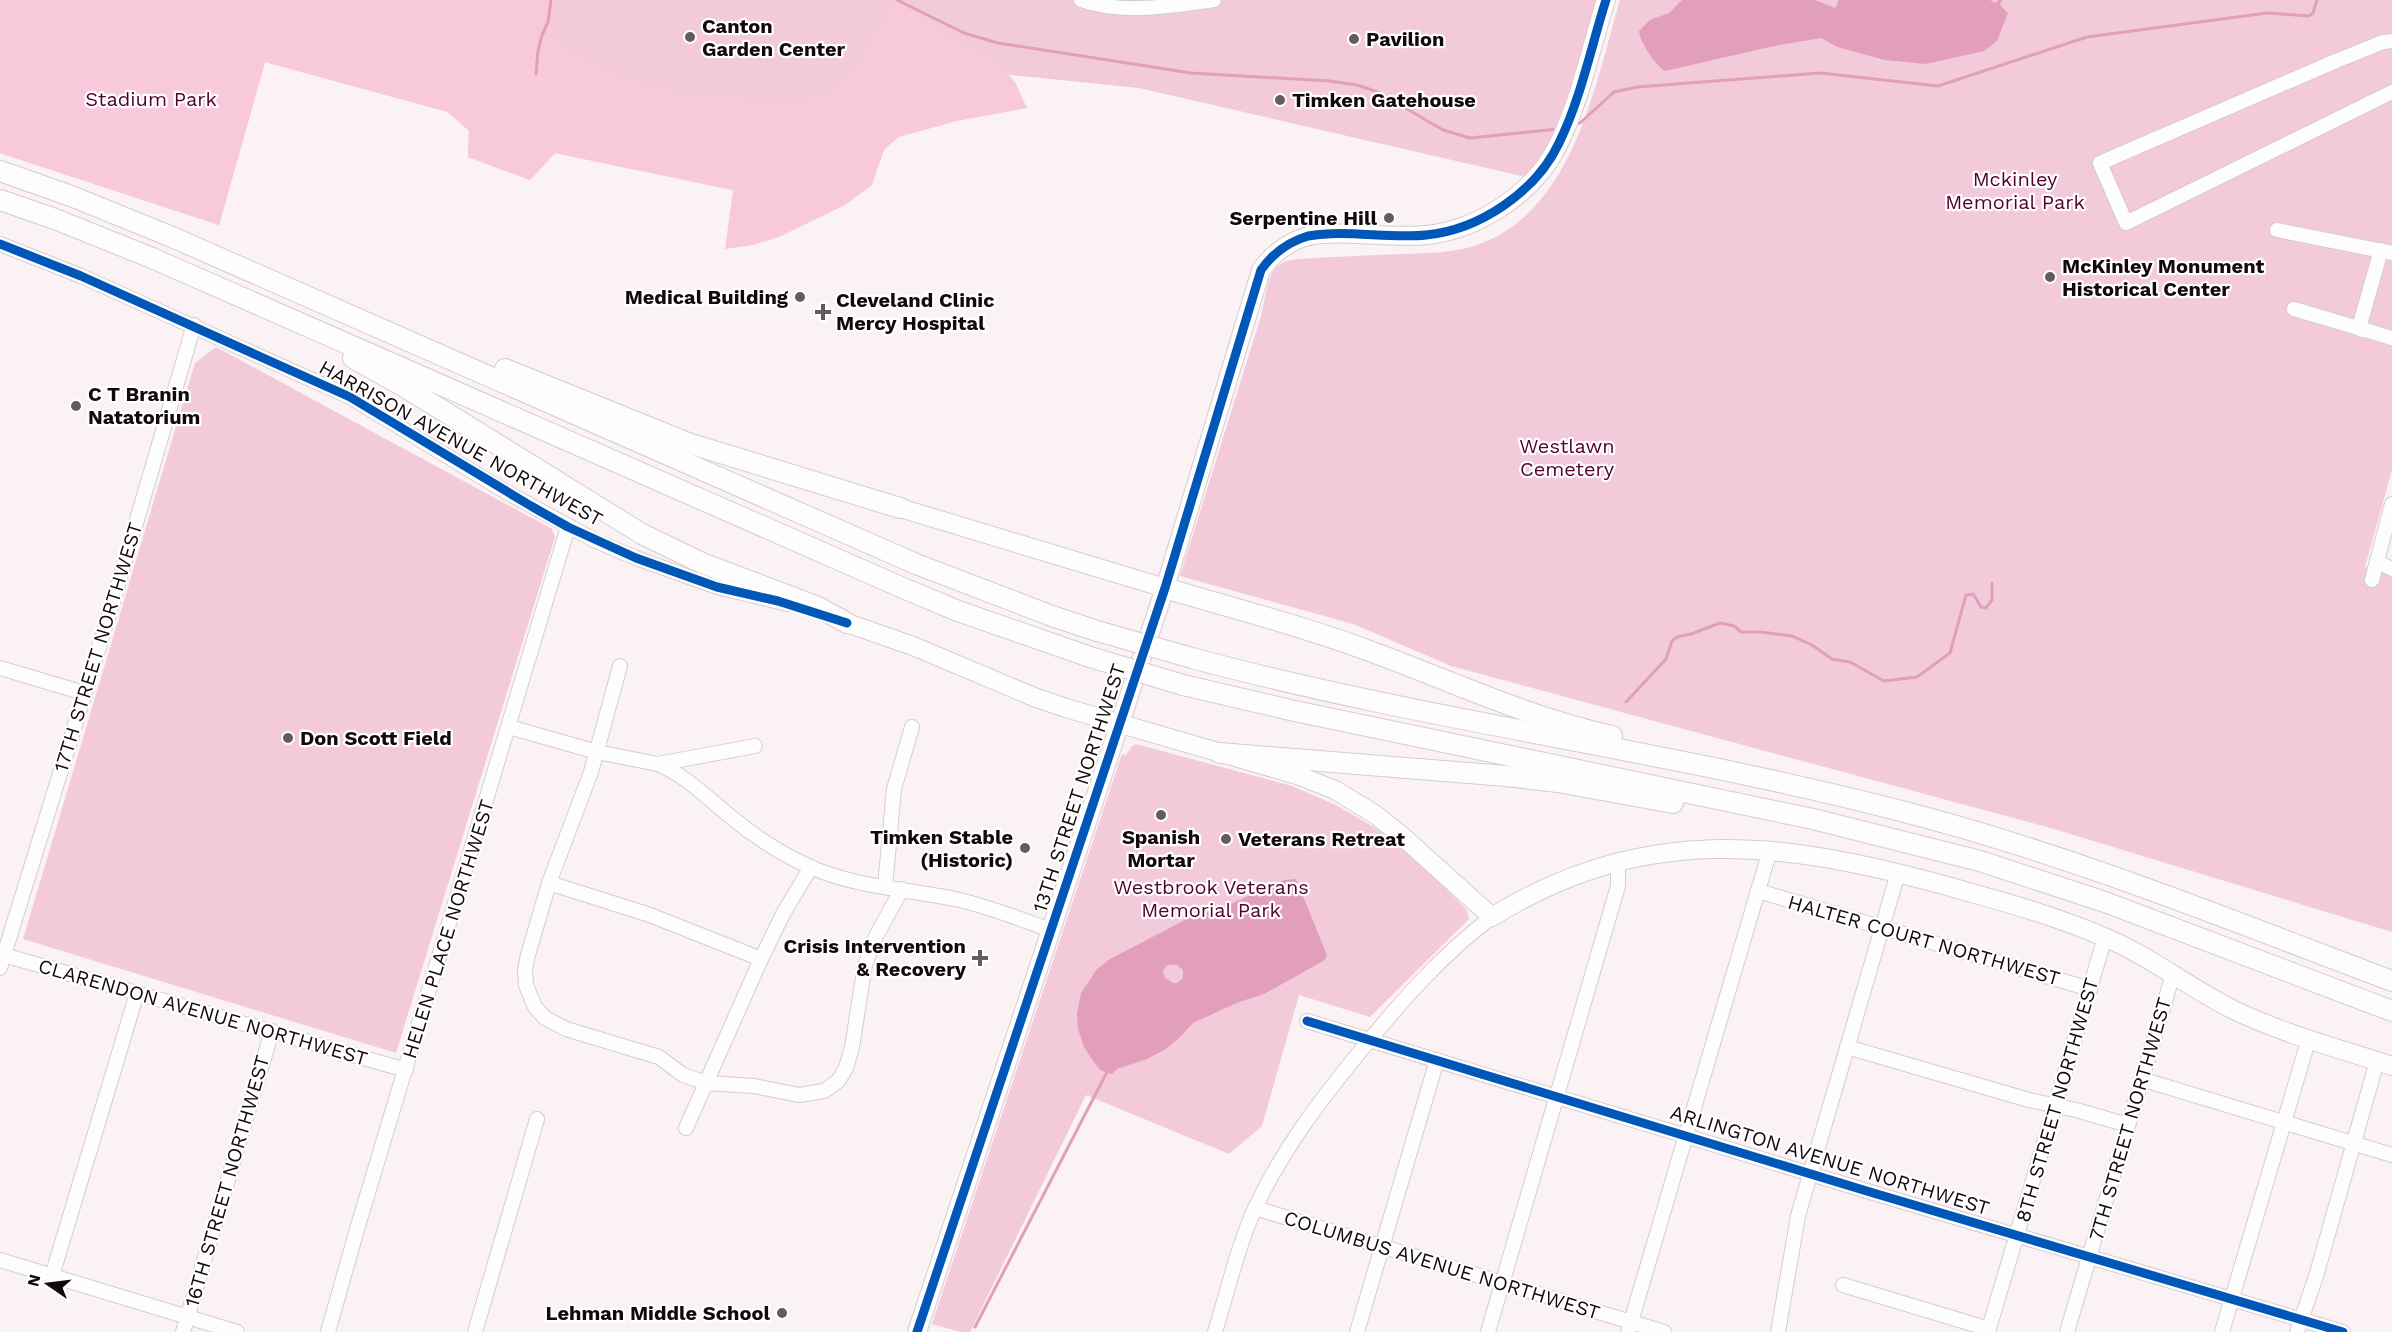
<svg xmlns="http://www.w3.org/2000/svg" width="2392" height="1332" viewBox="0 0 2392 1332" font-family="'Work Sans',sans-serif">
<style>
.green{fill:#f3cada}
.forest{fill:#f7c9db}
.water{fill:#e19fba;fill-rule:evenodd}
.lines{fill:none;stroke-linecap:round;stroke-linejoin:round}
.stream{stroke:#e19fba;stroke-width:3}
.minor-casing{stroke:#d6ccd0;stroke-width:16}
.major-casing{stroke:#d6ccd0;stroke-width:20}
.highway-casing{stroke:#d6ccd0;stroke-width:22}
.minor{stroke:#fefdfe;stroke-width:14}
.major{stroke:#fefdfe;stroke-width:18}
.highway{stroke:#fefdfe;stroke-width:20}
.highway-bridge-casing{stroke:#d6ccd0;stroke-width:22;stroke-linecap:butt}
.highway-bridge{stroke:#fefdfe;stroke-width:20}
.cycleway-casing{stroke:#fff;stroke-width:13}
.cycleway{stroke:#0057b8;stroke-width:9}
.poi-dot{fill:#645b5e;stroke:#fff;stroke-width:2}
.labels{text-anchor:middle;stroke-width:4.5;stroke-linejoin:round;paint-order:stroke}
.poi-label{font-size:20px;font-weight:bold;fill:#13090d;stroke:#fff;text-anchor:start}
.park-label{font-size:20px;fill:#53002e;stroke:#fff}
.street-label{font-size:20px;fill:#13090d;stroke:#fff}
</style>
<rect width="100%" height="100%" fill="#faf2f5"/>
<g class="green">
<polygon points="0,0 1597,0 1552,146 1526,177 1139,88 941,68 733,190 555,153 530,180 468,157 469,131 448,112 265,62 219,225 0,153"/>
<path d="M1620,0H2392V470L2365,567L2392,575V932L2054,829L1451,666L1353,624L1180,576L1261,316C1265,301 1266,275 1279,265C1284,261 1292,260 1298,259C1333,257 1368,255 1403,254C1425,253 1449,253 1471,247C1573,216 1594,88 1620,0Z"/>
<polygon points="216,347 552,529 555,537 396,1053 23,939 195,363"/>
<polygon points="1136,744 1292,786 1336,805 1377,829 1394,841 1422,865 1467,910 1469,919 1370,1017 1299,995 1262,1126 1229,1154 1086,1095 970,1332 960,1332 932,1324 1122,754 1126,755 1132,746"/>
</g>
<path class="forest" d="M0,0H557C555,13 551,28 558,40C563,47 574,52 580,56C637,91 706,99 770,99C788,99 808,101 825,94C855,82 876,31 892,3L996,62L1015,82L1027,108L957,121L899,137L884,150L872,185L845,205L779,237L753,245L725,249L733,190L555,153L530,180L468,157L469,131L448,112L265,62L219,225L0,153Z"/>
<g class="water">
<path d="M1682,0H1815L1835,8L1839,0H1990L1996,3L1998,0H2002L2000,5L2008,13L1997,41L1984,51L1925,64L1885,60L1837,47L1821,38L1774,46L1665,71C1655,65 1640,42 1639,31L1650,20L1669,13Z"/>
<path d="M1296,879L1327,955L1325,960L1264,994L1239,1002L1193,1023L1179,1038L1166,1049L1147,1059L1117,1069L1112,1074L1100,1070L1091,1058L1084,1047L1078,1029L1077,1013L1081,993L1097,969L1110,959L1189,918L1233,903L1284,880ZM1168,965H1177L1183,970V978L1177,983H1173L1164,977L1163,970Z"/>
</g>
<g class="lines">
<g class="stream">
<polyline points="897,0 964,33 998,43 1191,73 1330,81 1357,85 1378,92 1443,130 1470,138 1557,129"/>
<polyline points="536,74 538,51 542,35 548,22 551,0"/>
<polyline points="1575,124 1580,123 1614,92 1637,87 1820,73 1938,86 2087,37 2267,13 2309,16 2313,13 2317,0"/>
<polyline points="1626,702 1666,659 1672,641 1677,637 1691,634 1720,623 1734,626 1741,632 1761,632 1792,636 1812,645 1832,659 1850,662 1884,681 1917,677 1950,653 1966,595 1973,594 1981,607 1986,608 1992,600 1992,583"/>
<polyline points="975,1327 1107,1072"/>
</g>
<g class="minor-casing">
<g id="minor">
<path d="M1081,0C1123,15 1171,6 1214,0"/>
<polyline points="2392,41 2383,42 2336,61 2100,163 2126,223 2392,92"/>
<polyline points="2277,230 2392,253"/>
<polyline points="0,244 81,276 350,397 506,492 596,541 636,558 717,587 788,604"/>
<polyline points="2294,309 2392,338"/>
<polyline points="2362,330 2361,321 2381,250"/>
<polyline points="2377,562 2392,569"/>
<polyline points="2372,580 2392,504"/>
<polyline points="620,666 591,772 549,883 528,955 525,970 526,985 535,1007 545,1018 566,1029 659,1057 683,1075 707,1083 754,1086 799,1095 824,1091 838,1081 846,1068 852,1047 865,965 876,936 902,889"/>
<polyline points="0,668 84,693"/>
<polyline points="509,727 597,752 658,764 755,746"/>
<path d="M658,764C687,776 707,798 731,817C755,837 780,853 808,866C854,887 906,889 955,899C988,906 1019,919 1051,930"/>
<polyline points="549,883 650,915 761,959"/>
<polyline points="885,887 894,789 912,727"/>
<polyline points="1758,891 2090,989"/>
<polyline points="0,954 406,1070"/>
<polyline points="0,968 112,605 194,325"/>
<polyline points="1307,1021 1870,1192 2343,1332"/>
<polyline points="1847,1047 2029,1100 2076,1110 2128,1125"/>
<polyline points="2141,1079 2392,1155"/>
<polyline points="686,1128 761,959 783,914 811,867"/>
<polyline points="1255,1208 1664,1332"/>
<polyline points="0,1260 237,1332"/>
<polyline points="52,1276 137,993"/>
<polyline points="1843,1285 1989,1329"/>
<polyline points="183,1332 272,1031"/>
<polyline points="328,1332 358,1226 568,527"/>
<polyline points="475,1332 537,1119"/>
<path d="M1215,1332C1228,1290 1238,1245 1256,1206C1284,1148 1318,1103 1358,1054C1399,1004 1440,956 1492,917"/>
<polyline points="1357,1332 1437,1060"/>
<polyline points="1488,1332 1618,886 1618,861"/>
<polyline points="1628,1332 1770,850"/>
<polyline points="1778,1332 1798,1216 1898,873"/>
<polyline points="1988,1332 2105,937"/>
<polyline points="2067,1332 2173,974"/>
<polyline points="2222,1332 2309,1038"/>
<polyline points="2297,1332 2317,1273 2377,1061"/>
</g>
</g>
<g class="major-casing">
<g id="major">
<polyline points="900,508 1165,588"/>
<path d="M847,623L913,646L1034,697L1066,708L1297,775L1335,790L1376,815L1402,836L1492,917C1641,824 1778,840 1940,884C1996,900 2051,914 2104,937C2152,957 2192,990 2238,1012C2287,1035 2341,1049 2392,1066"/>
<path d="M917,1332L1165,588L1261,270C1273,253 1288,242 1308,236C1346,229 1387,239 1426,235C1479,230 1536,192 1559,143C1581,98 1591,47 1606,0"/>
</g>
</g>
<g class="highway-casing">
<g id="highway">
<polyline points="0,171 71,196 172,237 916,564 1052,616 1097,631"/>
<polyline points="0,200 55,219 152,258 903,588 958,611 1090,657"/>
<polyline points="353,358 403,386 642,534 702,563 818,607 847,623"/>
<polyline points="505,369 688,443 900,508"/>
<path d="M1165,588C1235,609 1306,627 1375,653C1453,682 1530,718 1612,736"/>
<path d="M1192,658C1425,721 1667,750 1901,811C2069,854 2230,920 2392,981"/>
<polyline points="1183,685 1290,710 1813,819 1980,861 2105,902 2392,1011"/>
<polyline points="1220,753 1506,776 1558,782 1673,803"/>
</g>
</g>
<use href="#minor" class="minor"/>
<use href="#major" class="major"/>
<use href="#highway" class="highway"/>
<g class="highway-bridge-casing">
<g id="highway-bridge">
<polyline points="1097,631 1192,658"/>
<polyline points="1090,657 1183,685"/>
</g>
</g>
<use href="#highway-bridge" class="highway-bridge"/>
<g class="cycleway-casing">
<g id="cycleway">
<polyline points="0,244 81,276 350,397 531,506 568,527 636,558 717,587 778,601 847,623"/>
<polyline points="1307,1021 1870,1192 2343,1332"/>
<path d="M917,1332L1165,588L1261,270C1273,253 1288,242 1308,236C1346,229 1387,239 1426,235C1479,230 1536,192 1559,143C1581,98 1591,47 1606,0"/>
</g>
</g>
<use href="#cycleway" class="cycleway"/>
</g>
<g class="poi-dot">
<circle cx="690" cy="37" r="6"/>
<circle cx="1354" cy="39" r="6"/>
<circle cx="1280" cy="100" r="6"/>
<circle cx="1389" cy="218" r="6"/>
<circle cx="2050" cy="277" r="6"/>
<circle cx="800" cy="297" r="6"/>
<path d="M820 303h6v6h6v6h-6v6h-6v-6h-6v-6h6z"/>
<circle cx="76" cy="406" r="6"/>
<circle cx="288" cy="738" r="6"/>
<circle cx="1161" cy="815" r="6"/>
<circle cx="1226" cy="839" r="6"/>
<circle cx="1025" cy="848" r="6"/>
<path d="M977 949h6v6h6v6h-6v6h-6v-6h-6v-6h6z"/>
<circle cx="782" cy="1313" r="6"/>
</g>
<g class="labels">
<g class="poi-label">
<text x="702" y="33">Canton<tspan x="702" dy="23">Garden Center</tspan></text>
<text x="1366" y="46">Pavilion</text>
<text x="1292" y="107">Timken Gatehouse</text>
<text x="1377" y="225" text-anchor="end">Serpentine Hill</text>
<text x="2062" y="273">McKinley Monument<tspan x="2062" dy="23">Historical Center</tspan></text>
<text x="788" y="304" text-anchor="end">Medical Building</text>
<text x="836" y="307">Cleveland Clinic<tspan x="836" dy="23">Mercy Hospital</tspan></text>
<text x="88" y="401">C T Branin<tspan x="88" dy="23">Natatorium</tspan></text>
<text x="300" y="745">Don Scott Field</text>
<text x="1013" y="844" text-anchor="end">Timken Stable<tspan x="1013" dy="23">(Historic)</tspan></text>
<text x="1161" y="844" text-anchor="middle">Spanish<tspan x="1161" dy="23">Mortar</tspan></text>
<text x="1238" y="846">Veterans Retreat</text>
<text x="966" y="953" text-anchor="end">Crisis Intervention<tspan x="966" dy="23">&amp; Recovery</tspan></text>
<text x="770" y="1320" text-anchor="end">Lehman Middle School</text>
</g>
<g class="park-label">
<text x="151" y="106">Stadium Park</text>
<text x="2015" y="186">Mckinley<tspan x="2015" dy="23">Memorial Park</tspan></text>
<text x="1567" y="453">Westlawn<tspan x="1567" dy="23">Cemetery</tspan></text>
<text x="1211" y="894">Westbrook Veterans<tspan x="1211" dy="23">Memorial Park</tspan></text>
</g>
<g class="street-label">
<text transform="translate(461 443) rotate(29)" y="7">HARRISON AVENUE NORTHWEST</text>
<text transform="translate(98 647) rotate(-73)" y="7">17TH STREET NORTHWEST</text>
<text transform="translate(1079 788) rotate(-72)" y="7">13TH STREET NORTHWEST</text>
<text transform="translate(448 929) rotate(-73)" y="7">HELEN PLACE NORTHWEST</text>
<text transform="translate(1924 940) rotate(16)" y="7">HALTER COURT NORTHWEST</text>
<text transform="translate(203 1012) rotate(16)" y="7">CLARENDON AVENUE NORTHWEST</text>
<text transform="translate(2057 1100) rotate(-74)" y="7">8TH STREET NORTHWEST</text>
<text transform="translate(2130 1119) rotate(-74)" y="7">7TH STREET NORTHWEST</text>
<text transform="translate(1830 1160) rotate(17)" y="7">ARLINGTON AVENUE NORTHWEST</text>
<text transform="translate(227 1181) rotate(-74)" y="7">16TH STREET NORTHWEST</text>
<text transform="translate(1442 1265) rotate(17)" y="7">COLUMBUS AVENUE NORTHWEST</text>
</g>
</g>
<g transform="translate(48 1284) rotate(284)" stroke="#ffffff" stroke-width="4.5" paint-order="stroke">
<path d="M0-4.5L10 22L0 15L-10 22Z" fill="#13090d"/>
<text y="-9" font-size="16" font-weight="bold" text-anchor="middle" fill="#13090d">N</text>
</g>
</svg>
